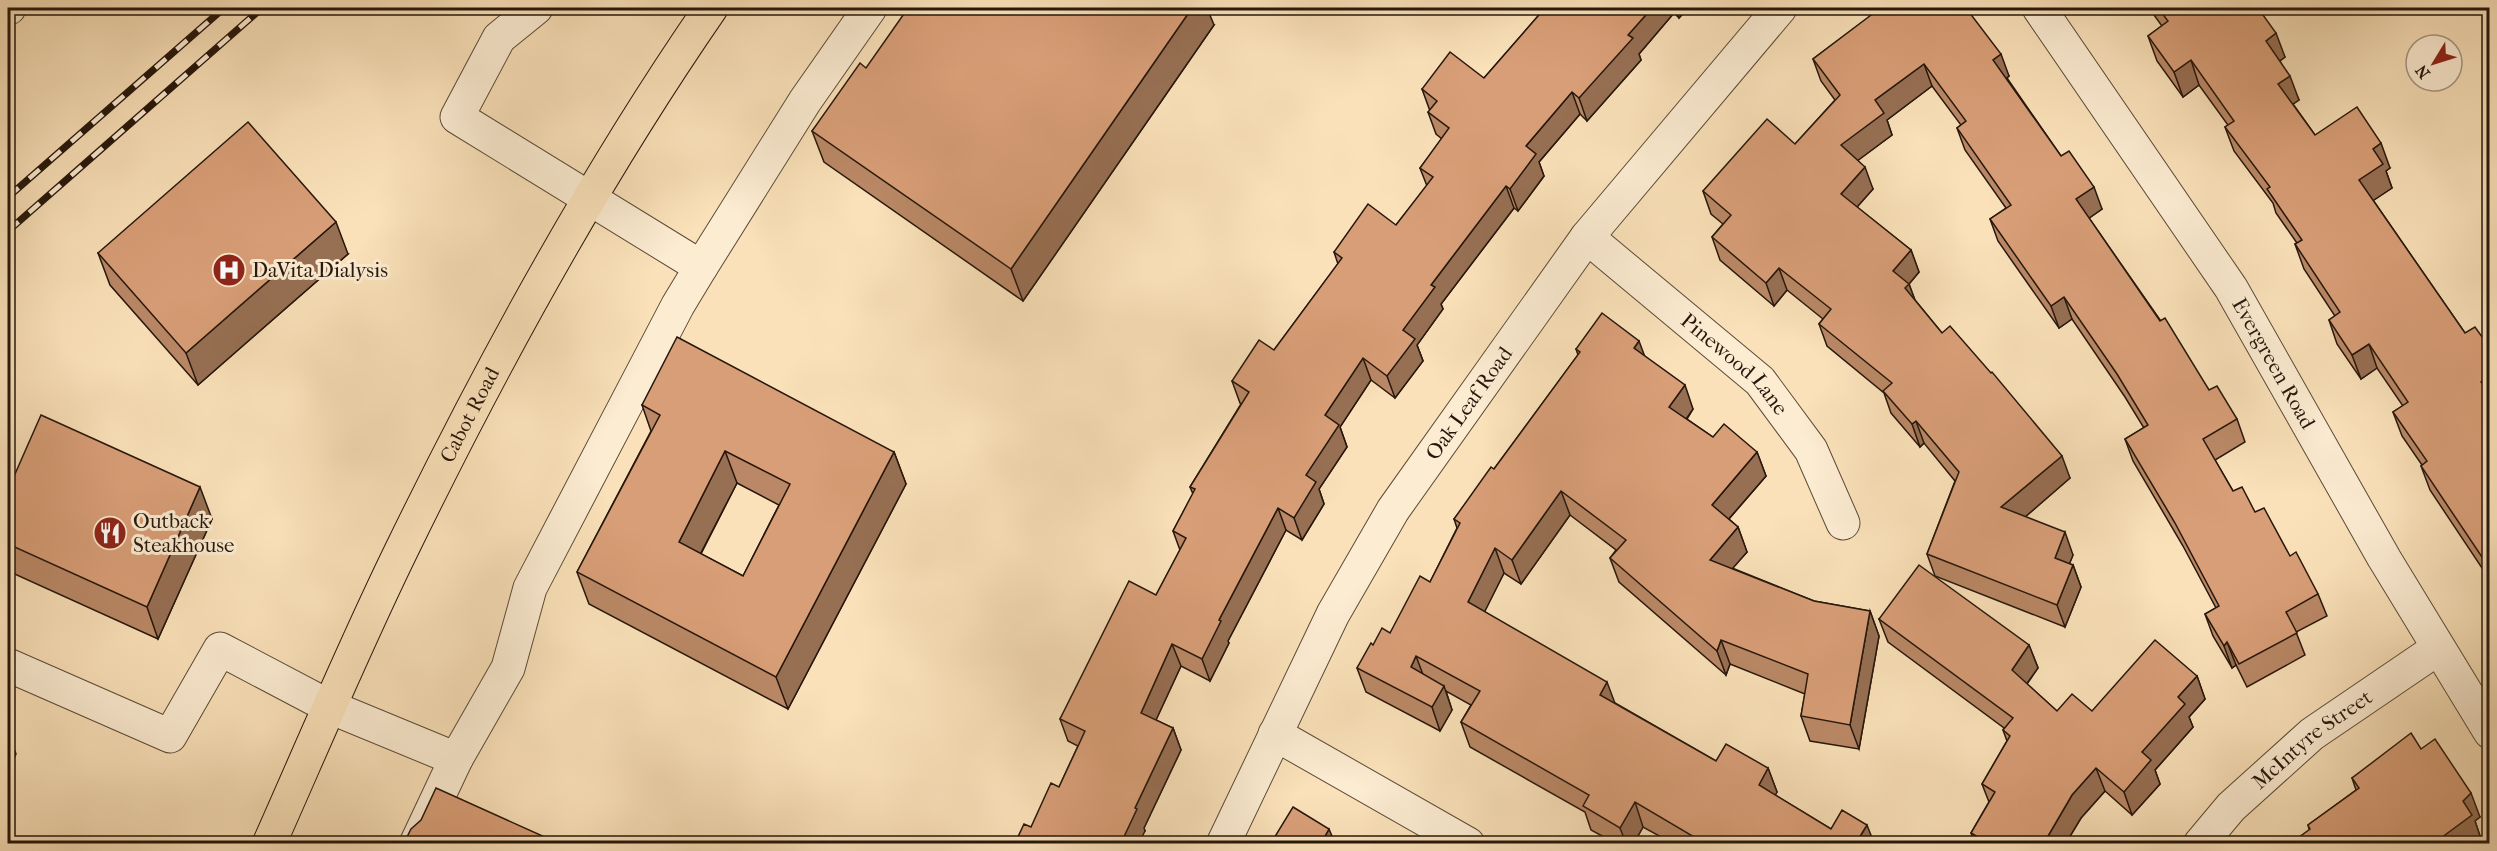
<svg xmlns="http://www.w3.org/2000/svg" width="2497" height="851" viewBox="0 0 2497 851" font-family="'IM FELL French Canon',serif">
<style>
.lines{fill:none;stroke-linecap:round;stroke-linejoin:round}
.minor-casing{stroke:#5b4a37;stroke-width:35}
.major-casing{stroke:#26170c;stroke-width:35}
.minor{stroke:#fcecd2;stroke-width:33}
.major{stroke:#fae1b9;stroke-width:33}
.rail-casing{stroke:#26170c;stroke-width:7}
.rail{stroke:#fcecd2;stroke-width:4.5;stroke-dasharray:14;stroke-linecap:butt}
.wall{fill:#ba8866;stroke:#26170c;stroke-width:1.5;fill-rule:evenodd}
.shaded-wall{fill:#976f53;stroke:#26170c;stroke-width:1.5}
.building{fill:#d89e77;stroke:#26170c;stroke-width:1.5;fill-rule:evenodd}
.labels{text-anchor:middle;stroke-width:6;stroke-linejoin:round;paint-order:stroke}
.poi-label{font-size:21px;fill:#26170c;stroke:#fcecd2;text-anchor:start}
.street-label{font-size:21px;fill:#26170c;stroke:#fcecd2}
</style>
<rect width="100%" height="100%" fill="#fae1b9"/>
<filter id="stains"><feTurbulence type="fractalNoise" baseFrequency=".00333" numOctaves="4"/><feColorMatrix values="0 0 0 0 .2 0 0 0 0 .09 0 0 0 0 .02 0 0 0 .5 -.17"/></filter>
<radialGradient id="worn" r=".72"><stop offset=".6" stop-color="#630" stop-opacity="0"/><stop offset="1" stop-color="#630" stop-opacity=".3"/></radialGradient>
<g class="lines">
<g class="minor-casing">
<g id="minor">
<polyline points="8,8 9,8"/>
<path id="s1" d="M2039,8L2231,288L2384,558L2490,732"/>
<path id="s2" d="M1587,237L1760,381L1811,450L1843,523"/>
<polyline points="701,267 805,101 870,8"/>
<polyline points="8,665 170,736 220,649 330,707 456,759"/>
<polyline points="1275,734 1468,844"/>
<polyline points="416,844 456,759 508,668 530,588 678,305 701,267 457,117 499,38 536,8"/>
<path id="s3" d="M1223,844L1333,614L1393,510L1587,237L1780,8"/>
<path id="s4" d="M2200,844L2231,807L2312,734L2437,649"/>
</g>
</g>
<g class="major-casing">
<g id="major">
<path id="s5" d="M269,844C313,745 355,645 402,549C493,362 593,179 711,8"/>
</g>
</g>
<use href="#minor" class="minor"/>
<use href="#major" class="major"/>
<g class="rail-casing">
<g id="rail">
<polyline points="8,197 224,8"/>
<polyline points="8,231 262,8"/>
</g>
</g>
<use href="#rail" class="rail"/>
</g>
<g class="wall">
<polygon points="1545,8 1688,8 1679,18 1674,13 1639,54 1641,60 1587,121 1580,114 1539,162 1544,176 1518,211 1514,208 1441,304 1443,309 1417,345 1423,361 1395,398 1371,380 1340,427 1347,447 1319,489 1324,504 1302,540 1286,530 1228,641 1229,643 1210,681 1181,666 1156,720 1173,728 1181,750 1144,828 1145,831 1031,827 1059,787 1078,746 1068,741 1060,719 1156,595 1180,550 1173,531 1193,494 1190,487 1241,404 1240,403 1232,381 1274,350 1338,264 1334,252 1396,225 1427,186 1420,168 1442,139 1436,134 1428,112 1430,111 1422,89 1484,78"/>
<polygon points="1874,8 1966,8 2009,76 2007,78 2061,156 2102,209 2089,218 2209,390 2237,419 2245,442 2215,460 2233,491 2255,512 2318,594 2327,616 2296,632 2305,655 2247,687 2236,665 2232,668 2213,636 2205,614 2216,608 2183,546 2133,461 2125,439 2144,428 2125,397 2072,319 2059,328 1998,241 1990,219 2006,208 1965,150 1957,128 1961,125 1932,86 1887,120 1892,135 1858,160 1873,189 1857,207 1911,250 1919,272 1909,284 1915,300 1942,333 2070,478 2025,517 2073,555 2069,564 2073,565 2081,587 2065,627 1935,576 1927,554 1955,481 1924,443 1920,447 1891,413 1884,393 1827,346 1819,324 1823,319 1787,290 1774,306 1720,260 1712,237 1723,224 1711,214 1703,191 1795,144 1835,100 1821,81 1813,59 1876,12"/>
<polygon points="2149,8 2258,8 2285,57 2280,61 2299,100 2293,104 2315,135 2390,168 2386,171 2392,188 2373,200 2465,333 2490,348 2490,580 2430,490 2421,466 2422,465 2402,436 2393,412 2403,406 2377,368 2361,379 2337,344 2329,320 2335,316 2304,269 2295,244 2297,243 2276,213 2273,203 2234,151 2225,127 2228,125 2199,85 2183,97 2157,61 2148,36 2162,26"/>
<polygon points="2479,8 2490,8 2490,25 2481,12"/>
<polygon points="1214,25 1023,301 824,162 812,131 866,68"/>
<polygon points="98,253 348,254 198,385 110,285"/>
<polygon points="1576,349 1644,356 1693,409 1687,419 1713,437 1757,452 1766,476 1729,519 1738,527 1747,552 1732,568 1814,601 1870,611 1879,636 1859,749 1810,741 1801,716 1805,694 1730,664 1726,675 1619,582 1610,558 1616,550 1570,515 1521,584 1504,573 1484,612 1615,703 1716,761 1768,768 1777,792 1775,795 1831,829 1874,843 1672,843 1643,827 1634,843 1615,843 1591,830 1585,812 1470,747 1461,722 1471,705 1446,691 1452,710 1440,731 1366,692 1357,668 1373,645 1390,633 1430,582 1457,528 1454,519 1494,469 1578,355"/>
<path d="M642,405L894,452L906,484L788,709L589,604L577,572L651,431ZM737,483L779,505L743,576L701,554Z"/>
<polygon points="8,490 212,519 158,639 8,571"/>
<polygon points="1879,619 2029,645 2038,668 2027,684 2057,711 2092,711 2197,676 2205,699 2189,717 2193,727 2155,770 2160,784 2132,815 2105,791 2081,818 2066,843 1975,843 1971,833 1989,802 1982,784 2007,741 2003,730 2004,728 1888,642"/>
<polygon points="2421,749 2480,817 2475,821 2481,839 2309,829 2308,825 2356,790 2352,778"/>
</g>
<g class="shaded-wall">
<polygon points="1192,8 1207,8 1214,25 1023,301 1011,269"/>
<polygon points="1652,8 1671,8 1674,13 1639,54 1641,60 1587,121 1579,98 1628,35"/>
<polygon points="1675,8 1688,8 1679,18"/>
<polygon points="2276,33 2285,57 2274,65 2266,41"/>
<polygon points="2001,54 2009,76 2002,82 1993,60"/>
<polygon points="2191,60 2199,85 2183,97 2174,72"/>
<polygon points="1924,64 1932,86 1887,120 1892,135 1849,167 1841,145 1875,100"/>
<polygon points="2290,76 2299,100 2287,108 2278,84"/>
<polygon points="1572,92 1580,114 1539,162 1544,176 1518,211 1510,189 1526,146"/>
<polygon points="2381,143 2390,168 2386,171 2392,188 2368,204 2359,180 2373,149"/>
<polygon points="1865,167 1873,189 1849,216 1841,194"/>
<polygon points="1506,186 1514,208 1441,304 1443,309 1417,345 1423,361 1395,398 1387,376 1403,330 1431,285"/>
<polygon points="2094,187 2102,209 2085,221 2076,199"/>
<polygon points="336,222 348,254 198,385 186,353"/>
<polygon points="1911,250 1919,272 1909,284 1917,306 1893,271"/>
<polygon points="1779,268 1787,290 1774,306 1766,283"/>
<polygon points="2064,297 2072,319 2059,328 2051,306"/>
<polygon points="1639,341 1648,365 1634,348"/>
<polygon points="2369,344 2377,368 2361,379 2352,355"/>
<polygon points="1363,358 1371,380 1340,427 1347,447 1319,489 1324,504 1302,540 1294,518 1306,475 1325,415"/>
<polygon points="2490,376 2490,404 2481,382"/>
<polygon points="1685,385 1693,409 1678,431 1669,407"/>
<polygon points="2490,404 2490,422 2484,407"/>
<polygon points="1916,421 1924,443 1920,447 1912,424"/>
<polygon points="725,451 737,483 690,574 679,542"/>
<polygon points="894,452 906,484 788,709 776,677"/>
<polygon points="1757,452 1766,476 1720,529 1712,505"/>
<polygon points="2062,456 2070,478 2010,530 2001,507"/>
<polygon points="200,487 212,519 158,639 147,607"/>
<polygon points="1561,491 1570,515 1521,584 1512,560"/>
<polygon points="1278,508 1286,530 1228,641 1229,643 1210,681 1202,659 1219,620"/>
<polygon points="1738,527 1747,552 1719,584 1710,560"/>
<polygon points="2065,532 2073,555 2063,580 2055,558"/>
<polygon points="1495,548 1504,573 1477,627 1468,602"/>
<polygon points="2073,565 2081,587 2065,627 2057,605"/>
<polygon points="1870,611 1879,636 1859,749 1850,725"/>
<polygon points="1721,640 1730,664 1726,675 1717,651"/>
<polygon points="2227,642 2236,665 2232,668 2224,646"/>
<polygon points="1172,644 1181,666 1149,735 1141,713"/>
<polygon points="2029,645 2038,668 2020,693 2012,670"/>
<polygon points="1416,656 1425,680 1411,667"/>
<polygon points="2197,676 2205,699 2189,717 2193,727 2155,770 2160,784 2132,815 2124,792 2142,752 2178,697"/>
<polygon points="1607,682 1616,706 1600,695"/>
<polygon points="1444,686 1452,710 1440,731 1432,707"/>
<polygon points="1173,728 1181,750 1144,828 1145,831 1139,843 1121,843 1135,808"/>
<polygon points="8,732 16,754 8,772"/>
<polygon points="1768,768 1777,792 1767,810 1759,785"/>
<polygon points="2096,768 2105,791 2081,818 2066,843 2044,843 2072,795"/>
<polygon points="2471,793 2480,817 2475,821 2481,839 2475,843 2434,843 2463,801"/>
<polygon points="1635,802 1643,827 1634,843 1626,843 1620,828"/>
<polygon points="1867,825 1874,843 1856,843"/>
<polygon points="1329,829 1335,843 1324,843 1323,840"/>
</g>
<g class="building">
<polygon points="908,8 1192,8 1011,269 812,131 860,63 866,68"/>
<polygon points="1545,8 1652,8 1628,35 1633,38 1579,98 1572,92 1526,146 1536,154 1510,189 1506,186 1431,285 1435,287 1403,330 1415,339 1387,376 1363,358 1325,415 1339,425 1306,475 1316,482 1294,518 1278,508 1219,620 1221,621 1202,659 1172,644 1141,713 1173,728 1135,808 1137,809 1121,843 1015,843 1024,824 1031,827 1051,783 1059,787 1085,731 1060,719 1129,581 1156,595 1186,538 1173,531 1195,489 1190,487 1249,392 1232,381 1259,340 1274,350 1342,258 1334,252 1368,204 1396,225 1433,177 1420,168 1449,128 1428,112 1437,101 1422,89 1450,52 1484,78"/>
<polygon points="1878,8 1966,8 2001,54 1993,60 2061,156 2069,151 2094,187 2076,199 2160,321 2165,318 2209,390 2217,386 2237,419 2203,439 2233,491 2242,487 2255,512 2264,508 2290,556 2296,552 2318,594 2286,612 2297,633 2239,664 2227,642 2224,646 2205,614 2219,606 2175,523 2125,439 2148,425 2117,374 2064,297 2051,306 1990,219 2011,205 1957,128 1966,121 1924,64 1875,100 1884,113 1841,145 1865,167 1841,194 1911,250 1893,271 1909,284 1905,288 1942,333 1950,326 1991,373 1992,372 2062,456 2001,507 2065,532 2055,558 2073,565 2057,605 1927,554 1959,472 1916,421 1912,424 1883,391 1892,383 1819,324 1831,309 1779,268 1766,283 1712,237 1731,215 1703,191 1767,119 1795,144 1840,95 1813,59 1879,9"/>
<polygon points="2158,8 2258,8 2276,33 2266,41 2290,76 2278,84 2315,135 2357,107 2381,143 2373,149 2383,164 2359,180 2465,333 2475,327 2490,348 2490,376 2481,382 2490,393 2490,404 2484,407 2490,415 2490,569 2421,466 2427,461 2393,412 2408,402 2369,344 2352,355 2329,320 2340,312 2295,244 2302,240 2267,189 2270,187 2225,127 2234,121 2191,60 2174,72 2148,36 2168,21"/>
<polygon points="2485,8 2490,8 2490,15"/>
<polygon points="2490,37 2490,48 2484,40"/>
<polygon points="248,122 336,222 186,353 98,253"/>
<polygon points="1602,313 1639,341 1634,348 1685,385 1669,407 1713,437 1724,424 1757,452 1712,505 1738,527 1710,560 1814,601 1870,611 1850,725 1801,716 1808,674 1721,640 1717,651 1610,558 1626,540 1561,491 1512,560 1495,548 1468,602 1607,682 1600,695 1716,761 1726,744 1768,768 1759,785 1831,829 1842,810 1867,825 1856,843 1700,843 1701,841 1635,802 1620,828 1583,806 1589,795 1461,722 1480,691 1416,656 1411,667 1444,686 1432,707 1357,668 1371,643 1373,645 1382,628 1390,633 1420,576 1430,582 1460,523 1454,519 1491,467 1494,469 1580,352 1576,349"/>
<path d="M677,337L894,452L776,677L577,572L660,415L642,405ZM725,451L790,484L743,576L679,542Z"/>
<polygon points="41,415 200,487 147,607 8,544 8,490"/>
<polygon points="1919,565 2029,645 2012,670 2057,711 2072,694 2092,711 2155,640 2197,676 2178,697 2185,704 2142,752 2151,760 2124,792 2096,768 2072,795 2044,843 1988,843 1971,833 1995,792 1982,784 2010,736 2003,730 2013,718 1879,619"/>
<polygon points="2411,733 2421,749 2435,739 2471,793 2463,801 2472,815 2434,843 2291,843 2310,829 2308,825 2359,788 2352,778"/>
<polygon points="436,788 558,843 404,843 411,829 421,820"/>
<polygon points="1293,807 1329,829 1323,840 1329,843 1271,843"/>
</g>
<defs>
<g id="hospital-disc" transform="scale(1.725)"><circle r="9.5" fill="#8f2418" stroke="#fcecd2"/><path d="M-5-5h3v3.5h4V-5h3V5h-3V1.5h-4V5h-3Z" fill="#fff"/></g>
<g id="restaurant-disc" transform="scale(1.725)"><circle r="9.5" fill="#8f2418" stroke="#fcecd2"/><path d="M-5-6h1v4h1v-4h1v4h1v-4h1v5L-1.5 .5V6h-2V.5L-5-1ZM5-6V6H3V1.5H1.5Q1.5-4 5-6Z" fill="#fff"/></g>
</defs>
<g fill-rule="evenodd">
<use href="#hospital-disc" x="229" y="270"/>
<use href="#restaurant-disc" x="110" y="533"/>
</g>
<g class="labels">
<g class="poi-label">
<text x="252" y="277">DaVita Dialysis</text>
<text x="133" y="528">Outback<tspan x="133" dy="24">Steakhouse</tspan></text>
</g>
<g class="street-label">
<text dy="7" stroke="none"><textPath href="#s1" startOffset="426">Evergreen Road</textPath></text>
<text dy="7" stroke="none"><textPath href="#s2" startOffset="195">Pinewood Lane</textPath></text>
<text dy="7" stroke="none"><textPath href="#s3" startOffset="506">Oak Leaf Road</textPath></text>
<text dy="7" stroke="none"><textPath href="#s5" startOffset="474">Cabot Road</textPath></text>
<text dy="7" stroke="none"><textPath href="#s4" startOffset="154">McIntyre Street</textPath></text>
</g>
</g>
<rect width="2497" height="851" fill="none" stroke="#fae1b9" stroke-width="30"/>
<rect x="9" y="9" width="2479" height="833" fill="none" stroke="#26170c" stroke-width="3"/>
<rect x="15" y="15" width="2467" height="821" fill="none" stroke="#26170c" stroke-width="1.5"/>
<g transform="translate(2434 63) rotate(232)"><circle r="28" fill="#fcecd2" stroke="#a69783" stroke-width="1.5"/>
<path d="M0-4.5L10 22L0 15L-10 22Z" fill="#8f2418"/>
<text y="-9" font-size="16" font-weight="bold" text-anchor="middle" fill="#26170c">N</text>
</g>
<rect width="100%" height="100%" filter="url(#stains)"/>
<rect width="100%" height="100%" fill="url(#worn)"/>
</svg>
